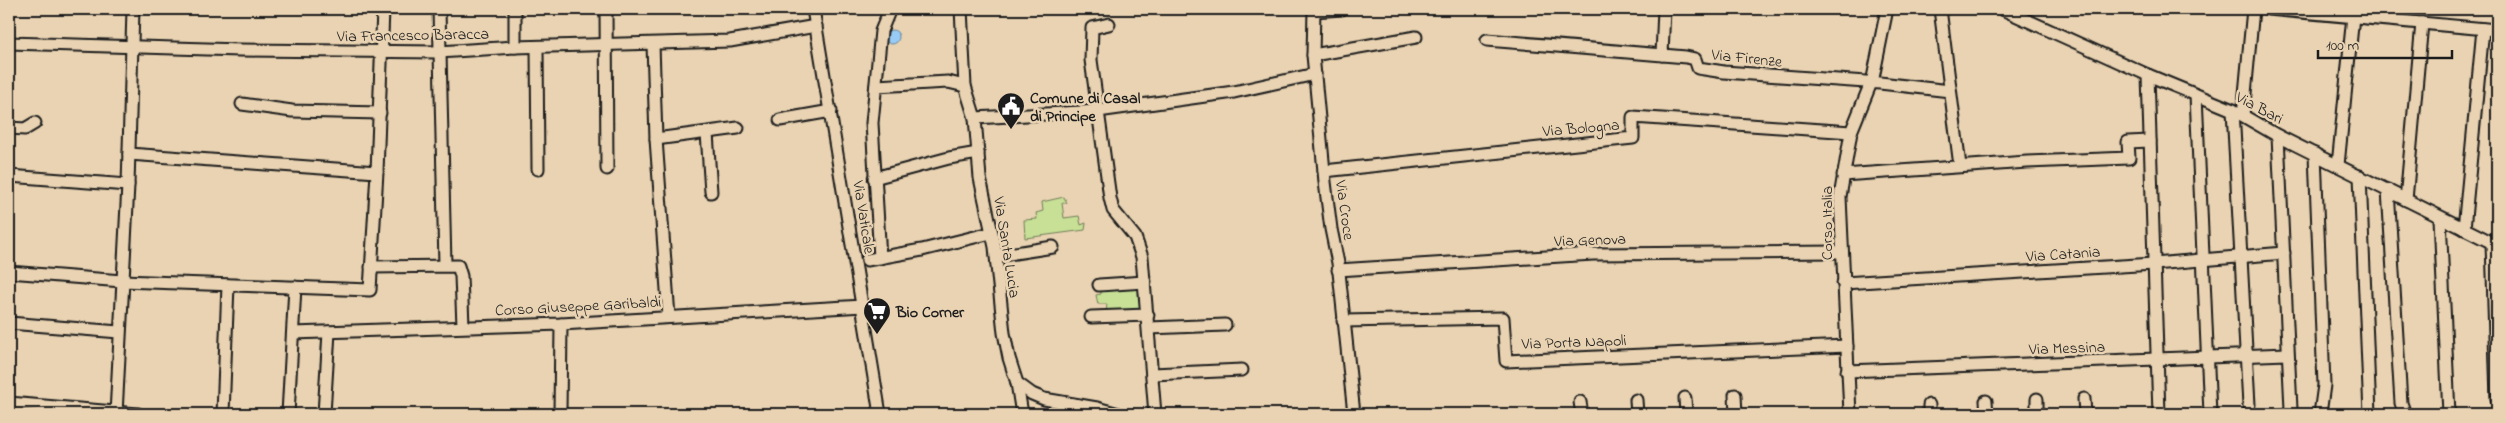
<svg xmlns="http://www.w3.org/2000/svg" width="2506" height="423" viewBox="0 0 2506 423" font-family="'Indie Flower',sans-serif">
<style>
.green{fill:#c7e096;stroke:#727e59}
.water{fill:#98cbf5;stroke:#66859e}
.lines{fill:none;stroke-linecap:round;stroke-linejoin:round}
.minor-casing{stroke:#1c1c1c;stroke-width:15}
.minor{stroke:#e9d3b2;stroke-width:11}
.labels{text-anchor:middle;stroke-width:5;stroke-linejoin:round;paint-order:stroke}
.street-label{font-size:16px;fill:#1c1c1c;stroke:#e9d3b2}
.poi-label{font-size:16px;font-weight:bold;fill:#1c1c1c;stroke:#e9d3b2;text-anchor:start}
</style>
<rect width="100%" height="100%" fill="#e9d3b2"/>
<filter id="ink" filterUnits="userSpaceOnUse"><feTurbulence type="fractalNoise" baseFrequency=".02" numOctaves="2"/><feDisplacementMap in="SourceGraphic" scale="10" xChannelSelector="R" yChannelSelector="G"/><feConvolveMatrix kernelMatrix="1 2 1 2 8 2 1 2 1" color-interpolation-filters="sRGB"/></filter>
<g filter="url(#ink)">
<g class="green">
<polygon points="1064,197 1067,203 1062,203 1064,218 1079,216 1081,225 1086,223 1085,230 1025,238 1024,220 1037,219 1036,213 1043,211 1042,202"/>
<polygon points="1140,287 1142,312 1106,313 1107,304 1098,304 1096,295 1101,294 1101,289"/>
</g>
<circle class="water" cx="892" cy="37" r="7"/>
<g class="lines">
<g class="minor-casing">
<g id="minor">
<polyline points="439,9 445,265"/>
<polyline points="606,9 607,169"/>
<polyline points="813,9 880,414"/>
<polyline points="961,9 965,86 975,118 980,178 995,247 1004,333 1009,358 1017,383 1032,394 1044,399 1097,408 1119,414"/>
<polyline points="1314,9 1313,55 1325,182 1331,229 1338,263 1354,414"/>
<polyline points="1940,9 1960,166"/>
<polyline points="2002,9 2148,75 2233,110 2278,136 2497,245"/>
<polyline points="2268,9 2497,30"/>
<polyline points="1314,11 1342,9"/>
<polyline points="1109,24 1092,28 1091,60 1110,198 1113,210 1135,237 1142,257 1155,414"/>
<polyline points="1487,40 1686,57 1695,59 1698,68 1724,72 1880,83 1950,91"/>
<polyline points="9,43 240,50 439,52 515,47 730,41 816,26"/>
<polyline points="653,44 656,139 669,317"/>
<polyline points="515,47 515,9"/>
<polyline points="537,47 538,169"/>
<polyline points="1313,55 1416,37"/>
<polyline points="1662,55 1664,9"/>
<polyline points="2148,75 2159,414"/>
<polyline points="876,86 948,82 965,86"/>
<polyline points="2196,95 2210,414"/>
<polyline points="242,104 292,111 380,113"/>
<polyline points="2233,110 2249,405"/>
<polyline points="2243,115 2253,9"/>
<polyline points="975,118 1098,111 1234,92 1315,74"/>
<polyline points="780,120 831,111"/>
<polyline points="9,128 25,129 35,123"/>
<polyline points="707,133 711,192"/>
<polyline points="2278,136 2291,409 2287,414"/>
<polyline points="656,139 738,128"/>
<polyline points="129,154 377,172"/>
<polyline points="2315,154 2324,385 2320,414"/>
<polyline points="2338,165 2353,16"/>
<polyline points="1324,171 1633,138 1633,117 1851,132"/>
<polyline points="1843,175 2027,162 2129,158 2128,142 2150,141"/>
<polyline points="9,176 128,185"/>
<polyline points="2360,176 2370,414"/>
<polyline points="874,178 949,158 978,153"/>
<polyline points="2388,190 2401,403 2405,414"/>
<polyline points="2406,200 2422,23"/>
<polyline points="2440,218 2449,414"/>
<polyline points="2464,229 2483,29"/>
<polyline points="2492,243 2497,399"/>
<polyline points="996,256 1053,247"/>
<polyline points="880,258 872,123 881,31 890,9"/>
<polyline points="867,260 922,250 991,233"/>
<polyline points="371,267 458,266 461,276 463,326"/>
<polyline points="1338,270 1593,254 1842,252"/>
<polyline points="9,272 122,281 370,290 377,172 383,9"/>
<polyline points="1843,283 2154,264 2284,253"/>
<polyline points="1099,285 1145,282"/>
<polyline points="1091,317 1148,315"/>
<polyline points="1343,321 1503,318 1506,361 1847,346"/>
<polyline points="9,323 119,332"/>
<polyline points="1149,328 1225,325"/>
<polyline points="293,333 561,324 863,306"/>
<polyline points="1847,371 2287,354"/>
<polyline points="1152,374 1242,370"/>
<polyline points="1017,383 1022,414"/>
<polyline points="1735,395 1736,414"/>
<polyline points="1685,398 1686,414"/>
<polyline points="2037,399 2037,414"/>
<polyline points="2084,399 2085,414"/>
<polyline points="1636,400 1637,414"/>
<polyline points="1986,401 1987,414"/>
<polyline points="1580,402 1582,414"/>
<polyline points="9,403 138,414"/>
<polyline points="1929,405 1929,414"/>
<polyline points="116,414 128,185 133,9"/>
<polyline points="223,414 228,285"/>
<polyline points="288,414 295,287"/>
<polyline points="324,414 329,332"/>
<polyline points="560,414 561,324"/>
<polyline points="1850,414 1840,197 1851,132 1873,78 1887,9"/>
</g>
</g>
<use href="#minor" class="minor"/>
</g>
</g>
<defs>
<g id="civic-pin" transform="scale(1.4375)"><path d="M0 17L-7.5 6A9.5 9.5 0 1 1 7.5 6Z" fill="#1c1c1c" stroke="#e9d3b2"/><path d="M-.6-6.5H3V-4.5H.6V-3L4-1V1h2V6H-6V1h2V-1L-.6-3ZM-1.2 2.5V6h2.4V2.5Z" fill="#fff"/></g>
<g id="supermarket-pin" transform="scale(1.4375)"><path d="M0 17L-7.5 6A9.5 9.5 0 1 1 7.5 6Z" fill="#1c1c1c" stroke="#e9d3b2"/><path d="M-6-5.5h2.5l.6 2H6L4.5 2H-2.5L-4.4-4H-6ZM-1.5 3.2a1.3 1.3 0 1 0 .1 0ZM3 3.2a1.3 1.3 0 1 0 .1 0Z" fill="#fff"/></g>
</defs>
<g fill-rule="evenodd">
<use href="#civic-pin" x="1011" y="106"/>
<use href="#supermarket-pin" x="877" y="311"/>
</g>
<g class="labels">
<g class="street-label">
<text transform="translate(413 34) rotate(-1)" y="6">Via Francesco Baracca</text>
<text transform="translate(1747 57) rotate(6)" y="6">Via Firenze</text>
<text transform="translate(2260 107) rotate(28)" y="6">Via Bari</text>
<text transform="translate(1581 127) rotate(-5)" y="6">Via Bologna</text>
<text transform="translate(1346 210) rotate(82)" y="6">Via Croce</text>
<text transform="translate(865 217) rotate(81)" y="6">Via Vaticale</text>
<text transform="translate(1826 223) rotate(-90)" y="6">Corso Italia</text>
<text transform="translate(1590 239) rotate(-2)" y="6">Via Genova</text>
<text transform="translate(1008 247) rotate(81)" y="6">Via Santa Lucia</text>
<text transform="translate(2063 253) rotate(-4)" y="6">Via Catania</text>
<text transform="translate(578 305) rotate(-3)" y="6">Corso Giuseppe Garibaldi</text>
<text transform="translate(1574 341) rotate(-2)" y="6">Via Porta Napoli</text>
<text transform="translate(2067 347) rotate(-2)" y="6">Via Messina</text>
</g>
<g class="poi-label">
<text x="1030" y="103">Comune di Casal<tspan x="1030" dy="18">di Principe</tspan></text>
<text x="896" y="317">Bio Corner</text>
</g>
</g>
<rect width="2506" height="423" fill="none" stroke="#e9d3b2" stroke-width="30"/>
<rect x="15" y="15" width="2476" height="393" fill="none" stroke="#1c1c1c" stroke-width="2" filter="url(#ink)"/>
<path d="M2318 50v8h134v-8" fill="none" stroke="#1c1c1c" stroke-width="2.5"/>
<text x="2326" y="50" font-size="15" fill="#1c1c1c" stroke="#e9d3b2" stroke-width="4" paint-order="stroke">100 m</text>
</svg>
